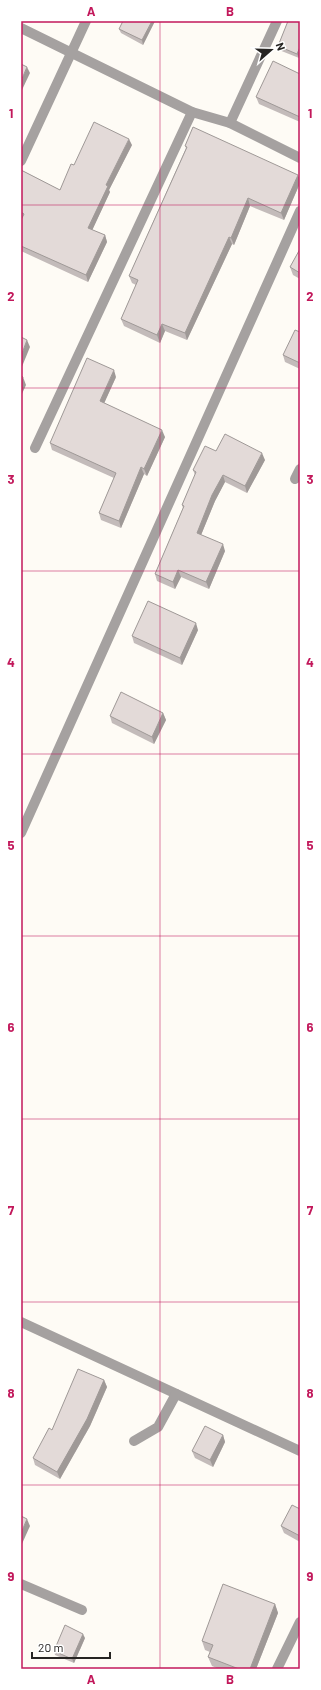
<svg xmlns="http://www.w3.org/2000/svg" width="321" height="1690" viewBox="0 0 321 1690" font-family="Barlow,sans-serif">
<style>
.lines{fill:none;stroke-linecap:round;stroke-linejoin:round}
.minor{stroke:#a5a1a0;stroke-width:10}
.wall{fill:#c3bbba}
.shaded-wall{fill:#9f9997}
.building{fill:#e3dad8;stroke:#9f9997}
.grid{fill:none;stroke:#c2185b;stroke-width:1;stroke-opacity:0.55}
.neatline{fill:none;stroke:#c2185b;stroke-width:1.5}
.grid-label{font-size:13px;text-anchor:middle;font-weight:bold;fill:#c2185b}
</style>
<rect width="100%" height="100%" fill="#fefbf5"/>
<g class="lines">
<g class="minor">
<polyline points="21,28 192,112 230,123 300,158"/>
<polyline points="230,123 277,21"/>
<polyline points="21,161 86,21"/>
<polyline points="35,448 192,112"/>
<polyline points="295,479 300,469"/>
<polyline points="21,833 300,211"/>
<polyline points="21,1322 300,1451"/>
<polyline points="134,1441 158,1427 176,1394"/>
<polyline points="21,1584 82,1610"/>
<polyline points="277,1669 300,1622"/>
</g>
</g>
<g class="wall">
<polygon points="155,21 143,45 121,33 119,29"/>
<polygon points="288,21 299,58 279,50 278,46"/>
<polygon points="300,74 300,122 259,104 256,97"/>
<polygon points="132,145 109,190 110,192 92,230 105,235 107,242 88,282 21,251 21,220 22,218 21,218 21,170 60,190 74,165"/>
<polygon points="185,146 300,180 300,183 284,220 250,206 234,245 232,244 187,340 165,331 160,343 124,326 121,319 136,285 132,283 129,276 186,148"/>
<polygon points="300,249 300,279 293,275 290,267"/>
<polygon points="300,332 300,369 285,362 283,355"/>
<polygon points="116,377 104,403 165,437 147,476 144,474 121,528 101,520 99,513 114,478 52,450 50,443"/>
<polygon points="216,451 265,460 247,493 225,482 215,501 201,535 225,551 209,589 181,577 175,589 157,581 155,574 183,508 182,505 195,475 193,470"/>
<polygon points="198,630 182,665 134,643 132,636"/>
<polygon points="163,713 166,720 154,744 112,723 110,716"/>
<polygon points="104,1380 107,1387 90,1426 60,1479 35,1465 33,1458 52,1430"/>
<polygon points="223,1435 225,1442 213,1467 195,1458 192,1451"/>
<polygon points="300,1509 300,1542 284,1533 281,1526"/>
<polygon points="275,1604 278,1613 256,1669 219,1669 212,1666 208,1657 210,1652 205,1650 202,1641"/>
<polygon points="85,1638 74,1663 55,1655 54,1651"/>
</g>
<g class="shaded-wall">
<polygon points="152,21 155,21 143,45 142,40"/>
<polygon points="300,47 300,55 299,58 297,54"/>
<polygon points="27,67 30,73 21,92 21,81"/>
<polygon points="129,139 132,145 109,190 110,192 90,235 88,228 106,185"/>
<polygon points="298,175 300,180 300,183 284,220 281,213"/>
<polygon points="248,198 250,206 234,245 231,238"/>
<polygon points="105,235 107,242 88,282 86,275"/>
<polygon points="229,237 232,244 187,340 185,333"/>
<polygon points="162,324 165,331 160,343 157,335"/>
<polygon points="27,340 30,347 21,369 21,356"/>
<polygon points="114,370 116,377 102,408 100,401"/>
<polygon points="23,377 26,385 21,396 21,383"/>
<polygon points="162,430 165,437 147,476 144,469"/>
<polygon points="262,453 265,460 247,493 245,486"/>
<polygon points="141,467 144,474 121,528 119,521"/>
<polygon points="223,475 225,482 215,501 199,540 197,533 212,495"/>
<polygon points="223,544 225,551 209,589 206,582"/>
<polygon points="178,570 181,577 175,589 173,582"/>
<polygon points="196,623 198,630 182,665 180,658"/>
<polygon points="163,713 166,720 154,744 152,737"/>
<polygon points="104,1380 107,1387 90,1426 60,1479 57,1472"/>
<polygon points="223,1435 225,1442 213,1467 210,1460"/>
<polygon points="27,1519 30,1526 21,1546 21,1533"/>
<polygon points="275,1604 278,1613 256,1669 250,1669"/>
<polygon points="83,1634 85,1638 74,1663 72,1659"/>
</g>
<g class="building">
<polygon points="123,21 152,21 142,40 119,29"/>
<polygon points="288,21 300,21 300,47 297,54 278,46"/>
<polygon points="273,61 300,74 300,117 256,97"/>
<polygon points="21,64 27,67 21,81"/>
<polygon points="94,122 129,139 106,185 108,186 88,228 105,235 86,275 21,246 21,220 24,214 21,212 21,170 60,190 71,164 74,165"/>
<polygon points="193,127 298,175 281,213 248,198 231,238 229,237 185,333 162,324 157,335 121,319 138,280 129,276 187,147 185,146"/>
<polygon points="300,249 300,273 290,267"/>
<polygon points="295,330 300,332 300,363 283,355"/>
<polygon points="21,337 27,340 21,356"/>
<polygon points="87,358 114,370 100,401 162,430 144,469 141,467 119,521 99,513 116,473 50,443"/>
<polygon points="21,376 23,377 21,383"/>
<polygon points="225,434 262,453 245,486 223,475 212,495 197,533 223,544 206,582 178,570 173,582 155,574 184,506 182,505 196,472 193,470 205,446 216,451"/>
<polygon points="148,601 196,623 180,658 132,636"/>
<polygon points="121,692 163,713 152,737 110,716"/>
<polygon points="78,1369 104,1380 87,1419 57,1472 33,1458 49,1428 52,1430"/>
<polygon points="205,1426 223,1435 210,1460 192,1451"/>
<polygon points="292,1505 300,1509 300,1536 281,1526"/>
<polygon points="21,1516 27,1519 21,1533"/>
<polygon points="223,1584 275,1604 250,1669 239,1669 208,1657 213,1645 202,1641"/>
<polygon points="65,1625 83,1634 72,1659 54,1651"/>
</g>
<path class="grid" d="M160,21V1669M21,205H300M21,388H300M21,571H300M21,754H300M21,936H300M21,1119H300M21,1302H300M21,1485H300"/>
<rect width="321" height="1690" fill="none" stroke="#ffffff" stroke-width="44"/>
<g transform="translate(271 50) rotate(70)" stroke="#ffffff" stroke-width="3" paint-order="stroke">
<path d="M0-3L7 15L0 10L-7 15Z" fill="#262422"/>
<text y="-6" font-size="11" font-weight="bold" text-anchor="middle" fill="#262422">N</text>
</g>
<path d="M32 1652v6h78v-6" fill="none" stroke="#262422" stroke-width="2"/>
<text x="38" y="1652" font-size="12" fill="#262422" stroke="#ffffff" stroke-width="3" paint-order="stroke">20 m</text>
<rect x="22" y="22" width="277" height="1646" class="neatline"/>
<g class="grid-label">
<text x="91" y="16">A</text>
<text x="230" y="16">B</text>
<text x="11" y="118">1</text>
<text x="310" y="118">1</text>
<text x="11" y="301">2</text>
<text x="310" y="301">2</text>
<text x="11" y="484">3</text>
<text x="310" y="484">3</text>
<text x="11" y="667">4</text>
<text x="310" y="667">4</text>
<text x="11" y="850">5</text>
<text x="310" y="850">5</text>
<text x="11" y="1032">6</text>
<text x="310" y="1032">6</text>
<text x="11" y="1215">7</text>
<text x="310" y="1215">7</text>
<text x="11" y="1398">8</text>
<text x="310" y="1398">8</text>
<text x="11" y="1581">9</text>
<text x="310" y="1581">9</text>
<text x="91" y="1684">A</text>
<text x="230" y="1684">B</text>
</g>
</svg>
